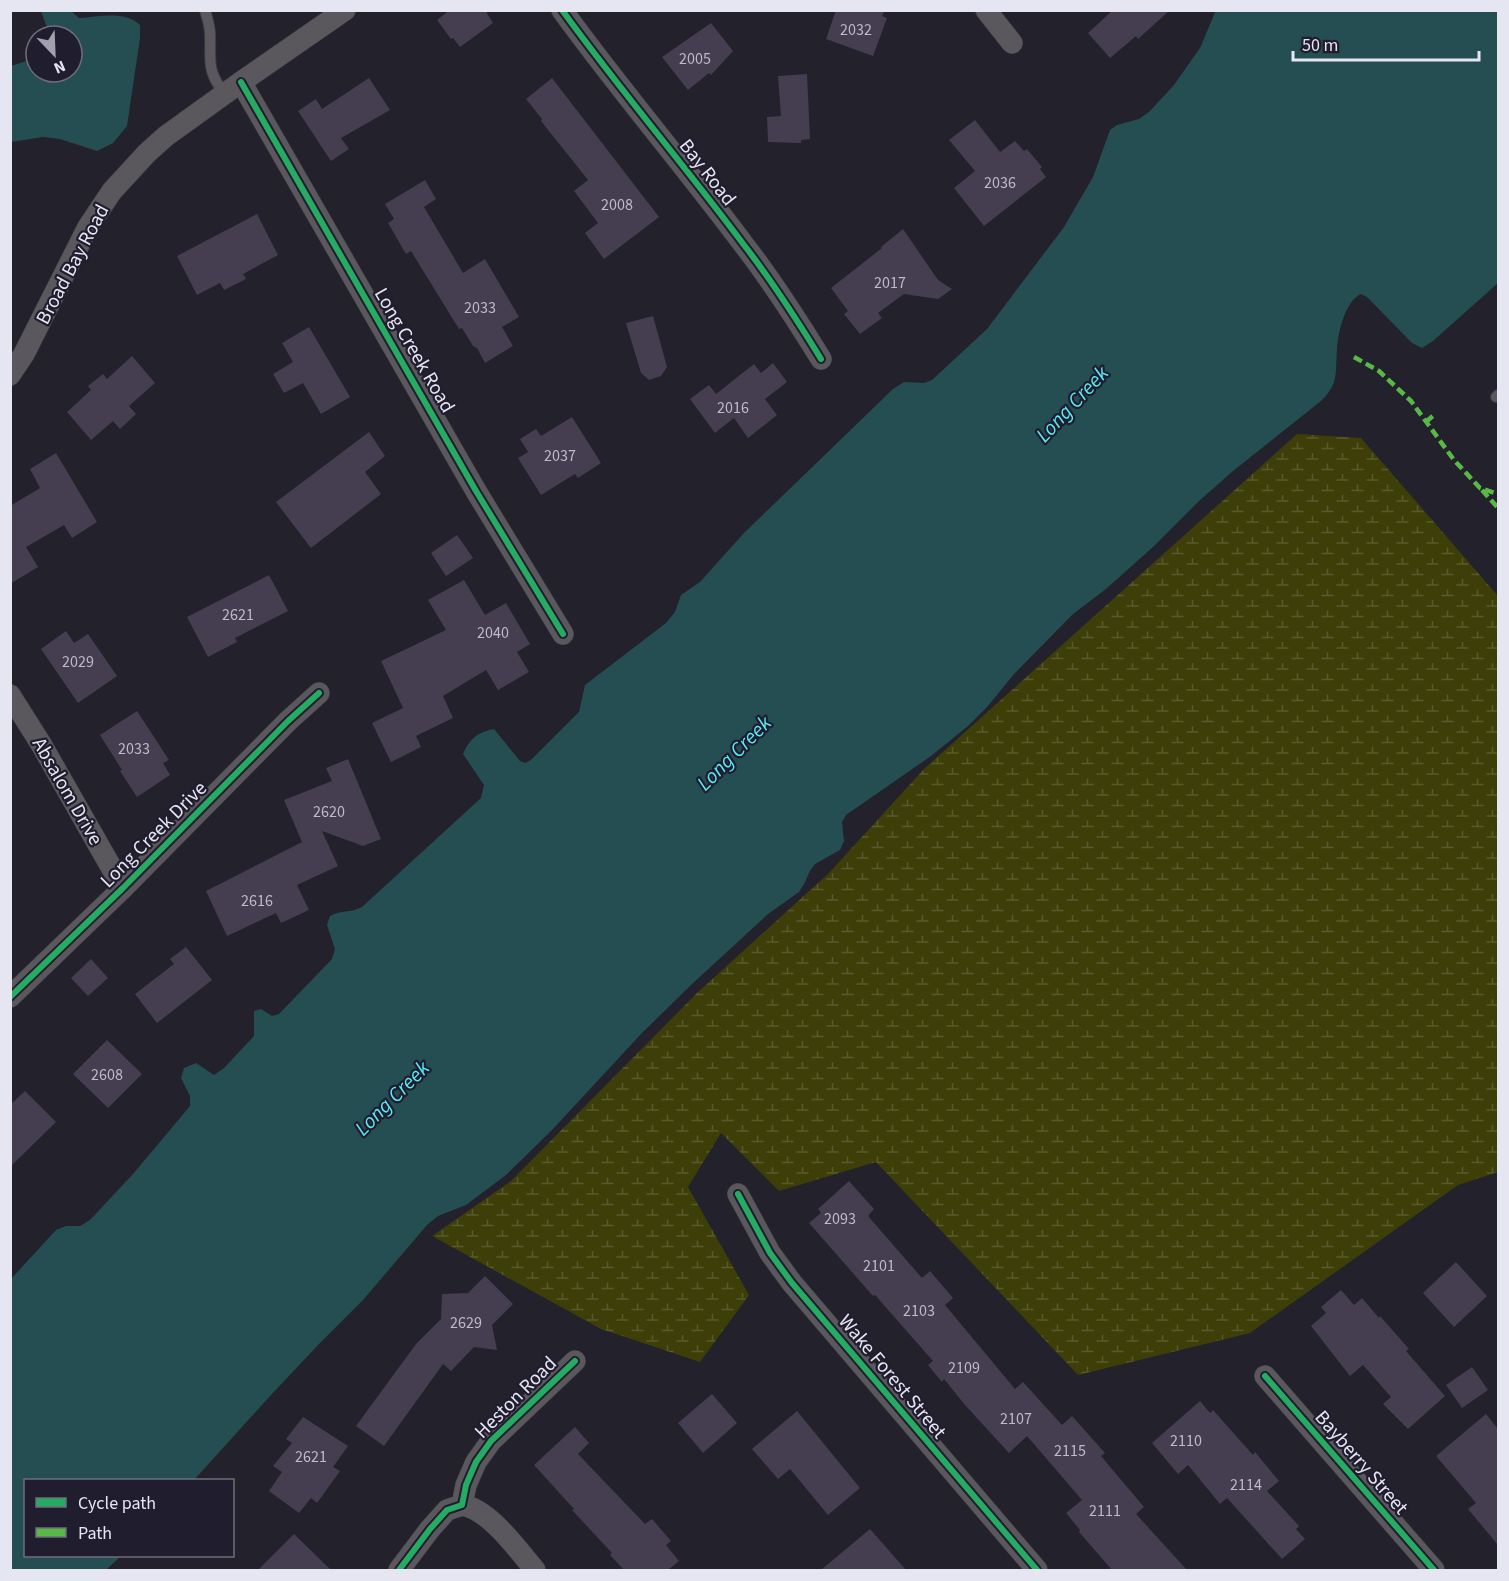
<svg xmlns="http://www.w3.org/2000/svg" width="1509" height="1581" viewBox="0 0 1509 1581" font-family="'Source Sans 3',sans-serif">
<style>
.wetland{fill:url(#wetland-marsh)}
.water{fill:#254e52}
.building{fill:#453d50}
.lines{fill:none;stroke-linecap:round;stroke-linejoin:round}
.lane-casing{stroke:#3f3d46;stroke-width:12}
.street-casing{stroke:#3f3d46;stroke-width:22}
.lane{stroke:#5a585d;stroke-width:10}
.street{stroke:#5a585d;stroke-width:21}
.quiet{stroke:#58b947;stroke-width:4.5;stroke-dasharray:9 4.5;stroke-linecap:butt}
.cycleway-casing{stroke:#201d2f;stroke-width:10}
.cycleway{stroke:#26ab63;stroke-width:6}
.labels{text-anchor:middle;stroke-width:4.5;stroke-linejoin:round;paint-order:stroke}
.number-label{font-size:16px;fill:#bebbca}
.street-label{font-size:20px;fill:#e6e5f2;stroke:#201d2f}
.water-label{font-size:21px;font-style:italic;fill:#57ebf5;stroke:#201d2f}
</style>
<defs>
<pattern id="wetland-marsh" width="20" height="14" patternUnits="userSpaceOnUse" patternTransform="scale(1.5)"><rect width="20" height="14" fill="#3d3e08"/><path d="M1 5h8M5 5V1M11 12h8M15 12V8" fill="none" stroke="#595a2c"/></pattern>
</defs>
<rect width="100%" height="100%" fill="#23212b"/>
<polygon class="wetland" points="1297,434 1361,438 1498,596 1498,1172 1458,1185 1250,1333 1078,1375 876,1162 779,1191 721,1133 688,1187 749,1295 700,1362 601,1329 432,1236 511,1181 697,993 829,873 924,769"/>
<g class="water">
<path d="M1216,10L1498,11V283L1433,341L1422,348L1412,343L1367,297L1361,294C1345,301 1338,333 1337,349C1336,359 1337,372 1334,382C1332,389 1326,396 1321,401L1233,471L1199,501L1154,546L1106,589L1073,614L1014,674L988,706L968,726L931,756L846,815L842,822L844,841L840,850L815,864L810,871L804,884L799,892L768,914L691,985L641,1034L552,1130L506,1175L466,1205L438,1216L427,1225L363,1300L319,1344L271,1395L194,1480H26V1556H121L106,1570H11V1279L56,1230L66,1226H80L90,1220L133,1174L190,1106V1096L181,1078L184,1068L196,1063L214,1075L224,1068L254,1036V1011L261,1009L272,1016L279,1014L332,959L335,949L327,925L330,916C342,909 349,914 362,907L481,798L484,785L463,754C469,739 478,732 494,729L520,761L525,763L531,760L579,712L585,685L666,623L675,612L681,595L700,582L744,533L893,389L904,382L924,383L932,380L987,329L1064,227L1093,177L1110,130L1117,125L1139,119L1149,112L1174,85L1200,48Z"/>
<path d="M41,11H71L79,18C98,17 125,10 140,25V38L127,126L113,143L97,151L60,139L43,137L11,142V66L36,58V72H72V36H50Z"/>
</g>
<g class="building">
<polygon points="450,10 485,10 493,23 460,47 453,38 451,39 437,20"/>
<polygon points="836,10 885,10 882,16 887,18 873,56 826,39"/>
<polygon points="1113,10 1170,10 1138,39 1136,36 1110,58 1088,33"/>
<polygon points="711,23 733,51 711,75 709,73 688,90 662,57"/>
<polygon points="807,74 810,139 801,140 801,143 768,142 767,117 781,116 778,76"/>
<polygon points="369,78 390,110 341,138 349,149 331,161 298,111 316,99 322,109"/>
<polygon points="552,78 659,217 604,259 585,233 598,223 574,191 588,180 541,121 542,119 526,99"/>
<polygon points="975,120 1000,152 1015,141 1024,151 1027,149 1042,167 1040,169 1046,177 984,226 954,188 975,171 949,140"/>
<polygon points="425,180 436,199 424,207 463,273 485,259 519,317 502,327 513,346 485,363 477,348 473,346 462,328 459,329 411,251 406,254 388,223 394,219 385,204"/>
<polygon points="257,214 278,255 243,274 246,279 224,290 220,283 197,295 177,256"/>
<polygon points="903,229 938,280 952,289 938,299 904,294 878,313 882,318 860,334 844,314 848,311 831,288 882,248 881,247"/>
<polygon points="653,316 667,367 661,376 649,380 641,373 626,323"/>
<polygon points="309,327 350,397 321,414 303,383 284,393 273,374 293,362 282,343"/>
<polygon points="132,356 155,383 129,406 136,414 120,429 113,421 91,440 67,412 91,390 88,386 103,374 107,379"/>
<polygon points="773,363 787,382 765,399 777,415 748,438 734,418 715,433 690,399 709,385 716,394 754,364 761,373"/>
<polygon points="572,417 601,463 578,478 575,474 541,495 518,458 528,452 520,439 536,429 541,436"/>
<polygon points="369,432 385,456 365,472 381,494 311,548 276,502"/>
<polygon points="56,453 97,522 72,538 64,525 26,547 38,567 10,584 10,506 40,488 30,469"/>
<polygon points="457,535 473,558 446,576 431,553"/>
<polygon points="269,575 288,611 235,638 237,642 208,657 187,617"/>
<polygon points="464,580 485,615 506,603 530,644 517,652 529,672 498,690 486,670 443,696 453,718 416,736 421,747 391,762 372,723 403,708 381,661 446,630 428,600"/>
<polygon points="66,631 74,643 88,634 117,676 78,703 41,649"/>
<polygon points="137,711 169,760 163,763 170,775 137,797 120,771 122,770 100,735"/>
<polygon points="348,759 381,839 363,846 322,831 338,866 297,885 309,910 281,923 276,913 227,936 206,891 302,842 284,800 332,781 326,768"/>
<polygon points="186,947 212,980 157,1023 135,994 174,964 170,959"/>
<polygon points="91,959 108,978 88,996 71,978"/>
<polygon points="107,1040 142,1074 108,1108 73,1074"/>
<polygon points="25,1091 56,1122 10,1167 10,1105"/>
<polygon points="849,1181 874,1209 868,1216 922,1278 930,1271 953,1298 945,1305 1015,1389 1023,1382 1062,1425 1072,1416 1105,1453 1101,1456 1144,1507 1136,1514 1187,1570 1112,1570 1079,1532 1080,1530 1066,1513 1082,1500 1027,1436 1009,1453 965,1405 944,1379 942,1382 928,1365 933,1361 875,1295 873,1296 809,1223 821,1213 818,1209"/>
<polygon points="1456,1262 1487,1296 1454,1327 1423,1293"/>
<polygon points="485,1276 513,1304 492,1325 497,1350 474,1347 451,1371 443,1364 384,1446 356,1426 416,1344 441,1319 442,1294 468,1293"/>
<polygon points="1341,1290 1354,1305 1362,1298 1379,1318 1380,1316 1409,1349 1406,1351 1445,1396 1408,1429 1383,1404 1391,1397 1363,1365 1350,1376 1311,1326 1326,1313 1321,1307"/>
<polygon points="1472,1367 1488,1390 1462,1408 1446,1385"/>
<polygon points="712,1394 737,1423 703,1453 678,1423"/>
<polygon points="1200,1401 1210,1413 1213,1410 1253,1455 1255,1452 1279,1481 1267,1491 1299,1526 1296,1529 1305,1539 1282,1559 1227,1498 1220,1504 1188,1465 1178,1474 1152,1443"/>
<polygon points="797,1411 860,1488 828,1515 790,1469 778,1479 752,1449"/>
<polygon points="1486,1414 1498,1429 1498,1545 1468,1509 1476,1503 1436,1456"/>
<polygon points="303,1417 348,1446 333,1467 340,1471 317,1503 311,1498 299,1513 269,1491 282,1472 273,1466 292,1443 286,1439"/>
<polygon points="575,1427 589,1443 578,1454 645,1524 652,1519 671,1541 666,1545 679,1561 668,1570 624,1570 610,1555 612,1553 572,1510 574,1509 534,1465"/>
<polygon points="870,1529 906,1570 821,1570"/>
<polygon points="294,1534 331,1570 258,1570"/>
</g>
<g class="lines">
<g class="lane-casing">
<g id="lane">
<path d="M205,10C207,18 210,26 210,34C211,61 206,71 225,94"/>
<polyline points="1496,397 1498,395"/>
</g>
</g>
<g class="street-casing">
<g id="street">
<path d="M562,10C620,90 685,166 744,245C772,281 797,320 821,359"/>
<polyline points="986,10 1012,43"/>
<polyline points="241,82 476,491 563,634"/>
<polyline points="10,375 24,354 88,227 112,191 147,153 166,136 241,82 345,10"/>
<polyline points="10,695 41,744 123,888"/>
<polyline points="10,997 123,888 288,721 319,693"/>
<polyline points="738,1194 770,1253 792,1283 1037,1570"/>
<polyline points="1265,1376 1434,1570"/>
<path d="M462,1505C489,1509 518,1550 535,1570"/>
<polyline points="399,1570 430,1529 447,1510 462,1505 466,1485 476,1462 491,1441 575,1361"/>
</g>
</g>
<use href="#lane" class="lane"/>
<use href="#street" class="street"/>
<g class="quiet">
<polyline points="1354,357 1379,371 1411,401 1454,460 1480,488 1498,494"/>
<polyline points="1426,422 1436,413"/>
<polyline points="1482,490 1498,508"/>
</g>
<g class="cycleway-casing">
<g id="cycleway">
<path d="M562,10C620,90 685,166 744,245C772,281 797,320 821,359"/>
<polyline points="241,82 476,491 563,634"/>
<polyline points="10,997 123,888 288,721 319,693"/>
<polyline points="738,1194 770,1253 792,1283 1037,1570"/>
<polyline points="1265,1376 1434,1570"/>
<polyline points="399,1570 430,1529 447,1510 462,1505 466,1485 476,1462 491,1441 575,1361"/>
</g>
</g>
<use href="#cycleway" class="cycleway"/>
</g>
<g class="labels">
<g class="number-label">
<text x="856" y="35">2032</text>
<text x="695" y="64">2005</text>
<text x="1000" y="188">2036</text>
<text x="617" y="210">2008</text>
<text x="890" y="288">2017</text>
<text x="480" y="313">2033</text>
<text x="733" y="413">2016</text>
<text x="560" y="461">2037</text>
<text x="238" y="620">2621</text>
<text x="493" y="638">2040</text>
<text x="78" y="667">2029</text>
<text x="134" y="754">2033</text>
<text x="329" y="817">2620</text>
<text x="257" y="906">2616</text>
<text x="107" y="1080">2608</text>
<text x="840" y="1224">2093</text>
<text x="879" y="1271">2101</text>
<text x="919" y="1316">2103</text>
<text x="466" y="1328">2629</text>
<text x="964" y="1373">2109</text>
<text x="1016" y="1424">2107</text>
<text x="1186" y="1446">2110</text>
<text x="1070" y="1456">2115</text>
<text x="311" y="1462">2621</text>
<text x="1246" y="1490">2114</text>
<text x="1105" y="1516">2111</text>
</g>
<g class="street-label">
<text transform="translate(708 172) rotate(52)" y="7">Bay Road</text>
<text transform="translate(72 264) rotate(-62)" y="7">Broad Bay Road</text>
<text transform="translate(415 350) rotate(60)" y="7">Long Creek Road</text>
<text transform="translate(68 791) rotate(60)" y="7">Absalom Drive</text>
<text transform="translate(153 834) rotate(-45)" y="7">Long Creek Drive</text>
<text transform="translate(893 1376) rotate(50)" y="7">Wake Forest Street</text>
<text transform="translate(515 1397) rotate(-45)" y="7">Heston Road</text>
<text transform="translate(1362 1462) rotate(49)" y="7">Bayberry Street</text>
</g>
<g class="water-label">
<text transform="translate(1072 404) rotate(-47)" y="7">Long Creek</text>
<text transform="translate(734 753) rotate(-45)" y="7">Long Creek</text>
<text transform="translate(392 1098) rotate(-45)" y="7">Long Creek</text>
</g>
</g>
<rect width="1509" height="1581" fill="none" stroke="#e6e5f2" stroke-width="24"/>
<rect x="24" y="1479" width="210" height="78" fill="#201d2f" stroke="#6f6d7d" stroke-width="1.5"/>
<rect x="36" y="1498" width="30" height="9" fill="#26ab63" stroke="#6f6d7d" stroke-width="1.5"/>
<text x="78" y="1509" font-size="18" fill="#e6e5f2">Cycle path</text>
<rect x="36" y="1528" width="30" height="9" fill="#58b947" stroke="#6f6d7d" stroke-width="1.5"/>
<text x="78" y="1539" font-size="18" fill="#e6e5f2">Path</text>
<g transform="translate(54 54) rotate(157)"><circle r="28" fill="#201d2f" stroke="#6f6d7d" stroke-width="1.5"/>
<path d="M0-4.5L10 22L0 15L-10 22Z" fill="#a2a0ac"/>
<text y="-9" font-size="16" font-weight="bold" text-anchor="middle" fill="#e6e5f2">N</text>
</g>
<path d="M1293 51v9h186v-9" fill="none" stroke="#e6e5f2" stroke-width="3"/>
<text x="1302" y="51" font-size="18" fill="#e6e5f2" stroke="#201d2f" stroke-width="4.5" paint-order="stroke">50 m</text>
</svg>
